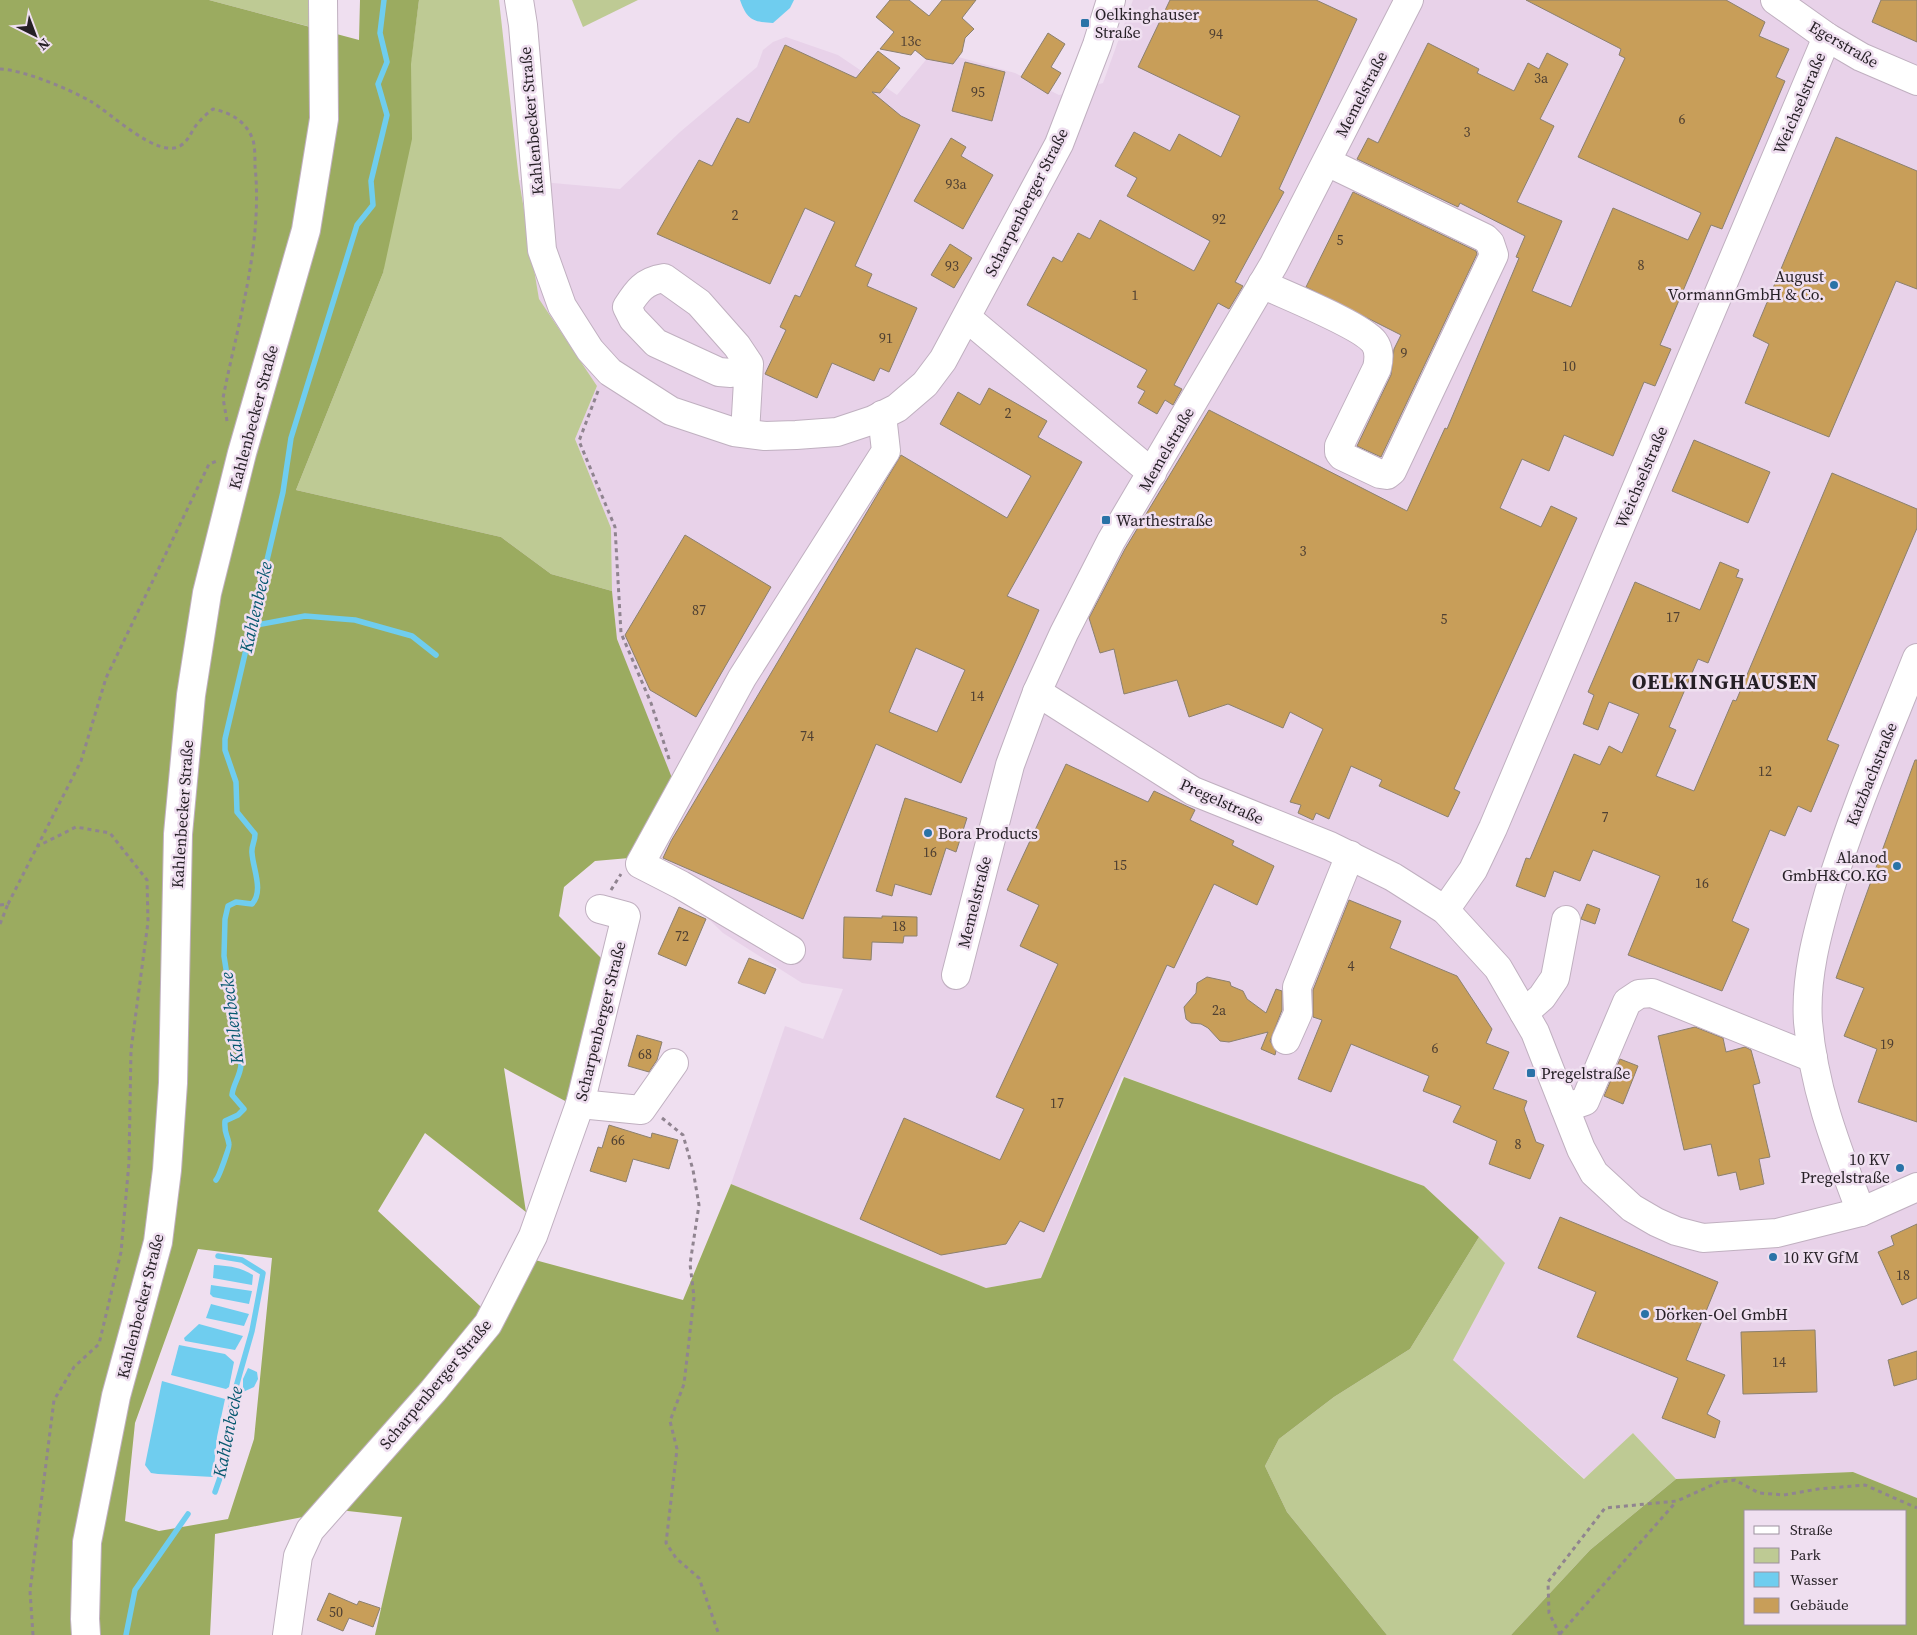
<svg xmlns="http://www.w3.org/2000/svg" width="1917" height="1635" viewBox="0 0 1917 1635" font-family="'Source Serif 4',serif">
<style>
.built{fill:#e8d2e9}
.green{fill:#beca94}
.forest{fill:#9bab60;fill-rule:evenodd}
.water{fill:#6fcdef}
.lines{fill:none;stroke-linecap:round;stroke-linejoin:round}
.stream{stroke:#6fcdef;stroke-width:5.5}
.building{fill:#c89e59;stroke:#8b806f;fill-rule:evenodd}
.minor-casing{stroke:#c0b0c0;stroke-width:30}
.path{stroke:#908490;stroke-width:3;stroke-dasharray:4 4;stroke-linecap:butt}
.minor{stroke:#fff;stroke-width:28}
.poi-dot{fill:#2a73a7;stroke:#efdff0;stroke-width:2}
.labels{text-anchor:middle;stroke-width:5;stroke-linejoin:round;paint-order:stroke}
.number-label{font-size:14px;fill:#4e3f32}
.poi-label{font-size:16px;fill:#251f25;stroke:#efdff0;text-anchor:start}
.street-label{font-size:16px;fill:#251f25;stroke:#efdff0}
.water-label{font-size:18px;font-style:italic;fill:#075970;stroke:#efdff0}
.district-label{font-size:21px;font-weight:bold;letter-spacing:1px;fill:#251f25;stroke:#efdff0}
</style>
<rect width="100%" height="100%" fill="#efdff0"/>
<polygon class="built" points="1133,0 1917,0 1917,1498 1853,1472 1676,1479 1633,1433 1585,1479 1453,1360 1504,1263 1424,1186 1122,1076 1041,1278 986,1288 731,1184 785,1026 823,1039 843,989 802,983 723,933 685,896 656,888 629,858 673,783 617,639 612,591 611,528 575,439 597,386 539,300 519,180 620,189 680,132 757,67 763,50 773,42 786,37 838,55 897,95 934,50 1015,73 1059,95 1103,83"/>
<g class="green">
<polygon points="209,0 309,0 311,27"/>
<polygon points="419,0 499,0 519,180 539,299 597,386 575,439 611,528 612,591 551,574 501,537 296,490 383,273"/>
<polygon points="572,0 638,0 583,27"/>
<polygon points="1479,1237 1505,1263 1453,1360 1584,1479 1633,1433 1676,1479 1590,1550 1511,1635 1387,1635 1287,1512 1265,1466 1279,1439 1334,1397 1410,1349"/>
</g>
<g class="forest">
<path d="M0,0H209L359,40L360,0H419L411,64L412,139L383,273L296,490L501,537L551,574L612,591L617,639L674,783L629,858L595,861L564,887L559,916L606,963L567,1102L504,1068L526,1212L425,1133L378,1211L494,1319L535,1260L683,1300L731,1184L986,1288L1041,1278L1124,1077L1424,1186L1479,1237L1410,1349L1334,1397L1279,1439L1265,1466L1287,1512L1387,1635H375L402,1517L339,1510L215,1534L210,1635H0ZM198,1249L272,1258L254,1439L228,1519L159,1531L125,1521L135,1423Z"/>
<path d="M1853,1472L1917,1498V1635H1511L1590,1550L1676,1479ZM1746,1511H1906V1624H1746Z"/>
</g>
<g class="water">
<path d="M740,0H794L790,8L773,23C753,22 747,20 740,0Z"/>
<path d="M214,1265C229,1266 240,1267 253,1275L252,1285L213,1278Z"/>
<polygon points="211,1285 252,1291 249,1304 213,1297 210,1294"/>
<polygon points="211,1304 249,1314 244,1326 206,1318"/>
<polygon points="199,1324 243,1336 235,1350 185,1341 184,1338"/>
<polygon points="179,1345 225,1354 234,1362 229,1387 226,1389 171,1375"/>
<polygon points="248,1368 257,1372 258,1379 254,1387 243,1392 243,1379"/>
<polygon points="162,1381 225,1399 217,1437 213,1477 158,1474 151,1473 145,1465"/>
</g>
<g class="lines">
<g class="stream">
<polyline points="251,626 305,616 355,620 412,636 436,655"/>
<path d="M216,1180C219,1177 230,1146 229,1144C227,1133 224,1134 225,1121L238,1115L244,1109L232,1095C233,1084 240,1077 241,1065L224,956L225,919L228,906L236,902L252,904C264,891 253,869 252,853C251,846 255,842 255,834L237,812L236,782L225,750V739L283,492L291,438L357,225L373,205L371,181L387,115L378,84L387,62L380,33L384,0"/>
<polyline points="215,1492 222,1472 232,1401 252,1331 263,1273 242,1260 218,1256"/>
<polyline points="126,1635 135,1590 188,1514"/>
</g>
</g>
<g class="building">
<polygon points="890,0 909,0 929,16 942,0 976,0 962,18 974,29 965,38 962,52 953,64 926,59 915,50 911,55 880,49 894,32 876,17"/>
<polygon points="1170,0 1316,0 1357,19 1279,189 1284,192 1235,282 1243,286 1229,309 1218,303 1174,385 1182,389 1173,405 1165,400 1157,414 1138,403 1145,391 1137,387 1147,370 1027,305 1053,257 1062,262 1078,233 1090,239 1100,220 1194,271 1210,241 1127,196 1137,178 1115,166 1134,132 1170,151 1179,134 1221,157 1240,116 1138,67"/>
<polygon points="1526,0 1726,0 1765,22 1759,36 1789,49 1776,77 1785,81 1722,229 1711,225 1660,345 1671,349 1655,386 1644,382 1613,456 1564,435 1549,471 1522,459 1500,508 1541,527 1551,506 1577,518 1454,789 1460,792 1448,817 1379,786 1382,780 1351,766 1329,819 1316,813 1313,820 1298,813 1301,805 1290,802 1323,729 1290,712 1283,728 1228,704 1189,717 1177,680 1124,694 1114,649 1100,653 1089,618 1125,549 1209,410 1407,511 1445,428 1447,429 1519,258 1516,257 1525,236 1460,203 1458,207 1357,159 1368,138 1378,143 1428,43 1479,69 1477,73 1514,91 1528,63 1539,69 1547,53 1568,64 1540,119 1554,126 1517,202 1562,221 1532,291 1571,307 1613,208 1688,240 1701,213 1578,157 1625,58 1619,55 1621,49"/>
<polygon points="1881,0 1917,0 1917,42 1872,22"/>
<polygon points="1048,33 1065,44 1051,67 1061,73 1048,94 1021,77"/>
<polygon points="785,45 856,78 878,51 900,68 880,93 872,92 901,116 920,125 855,266 872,274 867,286 917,308 889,372 880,368 874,381 832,363 817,398 765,374 786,330 780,327 795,295 800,297 835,222 805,208 770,284 657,234 699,160 712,166 737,118 749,123"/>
<polygon points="965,62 1005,72 992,121 952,111"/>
<polygon points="1836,137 1917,171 1917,289 1896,281 1829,437 1745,403 1769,344 1753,336"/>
<polygon points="951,138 966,147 961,156 993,175 963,229 914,201"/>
<polygon points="1353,192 1476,251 1477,254 1381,457 1357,446 1391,375 1394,349 1401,335 1306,287"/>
<polygon points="950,244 972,258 954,288 931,275"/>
<path d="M989,388L1047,421L1038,437L1082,462L1007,596L1039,610L961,783L876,744L803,919L663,858L671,841L901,455L1007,518L1031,476L940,424L958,392L980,405ZM916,648L965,670L937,732L889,712Z"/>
<polygon points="1694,440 1770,472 1748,523 1672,491"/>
<polygon points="1832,473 1917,509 1917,528 1827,740 1839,745 1811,812 1798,806 1785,836 1770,830 1732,921 1749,929 1722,991 1628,955 1660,876 1593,850 1580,881 1554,871 1545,897 1516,886 1526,858 1530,859 1574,754 1600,765 1609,746 1622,753 1639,714 1609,702 1598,730 1583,724 1594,695 1588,692 1635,582 1700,610 1720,562 1739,570 1736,577 1743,579 1708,663 1698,659 1669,727 1676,730 1656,776 1694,791 1733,700 1736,701"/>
<polygon points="685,535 771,587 696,717 650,690 625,635"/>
<polygon points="1915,760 1917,760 1917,1122 1858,1102 1877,1049 1844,1036 1864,988 1836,978"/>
<polygon points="1066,764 1148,802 1154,791 1195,810 1190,820 1234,841 1232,845 1274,866 1257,905 1214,884 1174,968 1167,965 1044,1232 1020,1221 1006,1244 941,1255 860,1219 904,1118 1000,1160 1024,1109 996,1097 1058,964 1020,946 1039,905 1007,890"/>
<polygon points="905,798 967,818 956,852 946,848 931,895 895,884 892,896 876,891"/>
<polygon points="1349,900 1401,921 1390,948 1457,976 1492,1029 1486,1043 1509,1052 1493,1089 1527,1101 1524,1109 1536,1142 1544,1145 1530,1179 1489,1164 1497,1141 1453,1122 1461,1106 1423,1091 1429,1076 1351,1044 1331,1092 1298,1079 1322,1020 1313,1017 1313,990"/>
<polygon points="1587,904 1600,909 1595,924 1581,919"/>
<polygon points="679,907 706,919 686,966 658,954"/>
<polygon points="882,916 917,917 917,936 904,936 903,943 872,942 871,960 843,958 844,917 882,918"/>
<polygon points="749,958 776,969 765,994 738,983"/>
<polygon points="1207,977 1230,982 1231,986 1243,991 1247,999 1266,1013 1276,989 1282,991 1282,1010 1270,1041 1276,1051 1275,1055 1261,1049 1268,1032 1229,1042 1220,1041 1208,1028 1201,1024 1191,1023 1186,1019 1184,1007 1196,993 1197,983"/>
<polygon points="1695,1027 1723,1038 1726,1052 1745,1047 1751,1050 1760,1083 1753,1085 1770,1157 1759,1159 1764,1184 1740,1190 1736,1172 1718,1176 1711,1144 1684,1150 1658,1036"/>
<polygon points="637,1035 662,1042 657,1060 649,1072 628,1066"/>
<polygon points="1620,1059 1638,1066 1623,1104 1604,1096"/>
<polygon points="609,1125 651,1138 652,1133 678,1140 669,1169 633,1159 626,1182 590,1171 598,1147 602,1148"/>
<polygon points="1560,1217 1718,1282 1686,1360 1725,1375 1707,1414 1720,1421 1715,1438 1662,1418 1678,1378 1577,1337 1596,1292 1538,1268"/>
<polygon points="1917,1224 1917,1298 1902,1305 1878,1252 1894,1245 1891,1236"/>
<polygon points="1815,1330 1817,1392 1743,1394 1741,1332"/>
<polygon points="1917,1351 1917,1379 1894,1386 1888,1360"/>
<polygon points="329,1593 357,1605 359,1601 380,1608 373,1627 349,1618 343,1631 317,1620"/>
</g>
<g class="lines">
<g class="minor-casing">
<g id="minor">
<polyline points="519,0 523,25 542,250 562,306 590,350 610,372 671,411 734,432 765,436 796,435 837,432 873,420 897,408 925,384 943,360 1059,144 1097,45 1111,0"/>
<polyline points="1775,0 1827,37 1861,57 1917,81"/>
<path d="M1262,284C1285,295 1361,325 1374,342C1380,350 1379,359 1377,368L1339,446V452L1342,456L1380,474L1387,475L1392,471L1494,255L1490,243L1485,238L1327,162"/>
<polyline points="967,318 1152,473"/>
<path d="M745,433L749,364L737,346L699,303L664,278C644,281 637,291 627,307L633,319L656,343L719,372L731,373L749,364"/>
<polyline points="1037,692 1193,791 1330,846 1393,877 1445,910 1498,968 1535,1032 1581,1149 1594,1173 1632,1208 1656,1222 1676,1231 1703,1238 1777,1233 1861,1212 1917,1187"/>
<polyline points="1445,910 1473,870 1493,828 1827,37"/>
<polyline points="791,950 681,885 640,864 742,678 886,451 882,415"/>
<polyline points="956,975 1010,765 1037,692 1064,633 1111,541 1274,264 1409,0"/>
<polyline points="1524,1013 1542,997 1555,978 1566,920"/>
<polyline points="1286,1040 1298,1013 1297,987 1350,855"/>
<polyline points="580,1104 641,1110 674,1063"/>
<polyline points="1565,1108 1585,1101 1627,1002 1639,994 1652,993 1813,1058"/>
<path d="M1861,1212C1837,1148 1814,1091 1808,1022C1805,978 1817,934 1829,892C1853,812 1886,736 1917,658"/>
<polyline points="86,1635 85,1619 87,1542 116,1396 158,1242 167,1170 173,1083 178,834 191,695 207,593 242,453 306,230 324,119 323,0"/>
<polyline points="287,1635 298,1556 310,1530 433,1391 488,1324 533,1236 580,1104 626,916 600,909"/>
</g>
</g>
<g class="path">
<path d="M0,69C24,70 69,89 90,101C110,112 157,159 180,146C190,140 191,130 199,122C203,117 208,113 213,109C231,113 246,121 253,140C255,147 255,158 255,166C263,244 238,322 223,398L227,421"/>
<polyline points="598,391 579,441 615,527 621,633 651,703 670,762"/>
<polyline points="611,890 621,874"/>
<polyline points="0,905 8,904 81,761 106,678 209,464 217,461"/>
<polyline points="0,924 8,904"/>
<polyline points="662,1118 683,1135 693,1170 699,1205 690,1264 694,1297 684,1384 670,1421 677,1449 666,1543 676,1558 699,1578 719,1635"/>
<polyline points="1560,1634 1676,1502"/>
<polyline points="33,1635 30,1591 54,1400 74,1367 99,1344 121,1252 129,1162 131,1050 148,922 147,880 110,833 76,827 38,846"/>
<polyline points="1560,1635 1549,1613 1548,1582 1605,1508 1677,1501 1719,1482 1735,1480 1759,1493 1784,1495 1818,1489 1865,1485 1917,1508"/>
</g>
<use href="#minor" class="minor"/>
</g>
<g class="poi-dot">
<rect x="1080" y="18" width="10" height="10" rx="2.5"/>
<circle cx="1834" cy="285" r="5"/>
<rect x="1101" y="515" width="10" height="10" rx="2.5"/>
<circle cx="928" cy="833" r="5"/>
<circle cx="1897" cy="866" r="5"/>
<rect x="1526" y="1068" width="10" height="10" rx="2.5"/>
<circle cx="1900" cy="1168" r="5"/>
<circle cx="1773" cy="1257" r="5"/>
<circle cx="1645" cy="1314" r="5"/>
</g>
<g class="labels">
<g class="number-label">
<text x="1216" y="39">94</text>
<text x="911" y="46">13c</text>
<text x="1541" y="83">3a</text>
<text x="978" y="97">95</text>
<text x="1682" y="124">6</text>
<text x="1467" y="137">3</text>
<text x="956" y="189">93a</text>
<text x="735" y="220">2</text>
<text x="1219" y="224">92</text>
<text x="1340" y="245">5</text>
<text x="1641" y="270">8</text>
<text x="952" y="271">93</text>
<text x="1135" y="300">1</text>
<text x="886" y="343">91</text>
<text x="1404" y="358">9</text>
<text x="1569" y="371">10</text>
<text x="1008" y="418">2</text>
<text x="1303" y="556">3</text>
<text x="699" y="615">87</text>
<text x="1673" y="622">17</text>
<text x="1444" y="624">5</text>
<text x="977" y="701">14</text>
<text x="807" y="741">74</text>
<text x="1765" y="776">12</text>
<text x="1605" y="822">7</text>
<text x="930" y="857">16</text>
<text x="1120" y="870">15</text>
<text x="1702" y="888">16</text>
<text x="899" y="931">18</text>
<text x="682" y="941">72</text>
<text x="1351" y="971">4</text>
<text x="1219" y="1015">2a</text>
<text x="1887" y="1049">19</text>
<text x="1435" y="1053">6</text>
<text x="645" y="1059">68</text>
<text x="1057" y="1108">17</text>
<text x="618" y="1145">66</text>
<text x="1518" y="1149">8</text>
<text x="1903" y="1280">18</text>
<text x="1779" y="1367">14</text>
<text x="336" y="1617">50</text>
</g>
<g class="poi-label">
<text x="1095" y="20">Oelkinghauser<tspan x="1095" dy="18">Straße</tspan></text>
<text x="1824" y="282" text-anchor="end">August<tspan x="1824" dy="18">VormannGmbH &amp; Co.</tspan></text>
<text x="1116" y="526">Warthestraße</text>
<text x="938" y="839">Bora Products</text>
<text x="1887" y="863" text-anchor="end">Alanod<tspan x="1887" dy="18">GmbH&amp;CO.KG</tspan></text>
<text x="1541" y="1079">Pregelstraße</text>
<text x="1890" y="1165" text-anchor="end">10 KV<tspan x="1890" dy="18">Pregelstraße</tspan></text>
<text x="1783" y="1263">10 KV GfM</text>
<text x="1655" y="1320">Dörken-Oel GmbH</text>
</g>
<g class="street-label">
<text transform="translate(1844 44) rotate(30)" y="6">Egerstraße</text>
<text transform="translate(1361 94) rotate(-63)" y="6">Memelstraße</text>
<text transform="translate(1799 103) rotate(-67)" y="6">Weichselstraße</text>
<text transform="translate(531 121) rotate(-95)" y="6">Kahlenbecker Straße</text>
<text transform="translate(1026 202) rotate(-63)" y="6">Scharpenberger Straße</text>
<text transform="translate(253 417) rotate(-75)" y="6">Kahlenbecker Straße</text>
<text transform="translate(1166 449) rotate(-60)" y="6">Memelstraße</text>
<text transform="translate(1641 477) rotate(-67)" y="6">Weichselstraße</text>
<text transform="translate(1871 774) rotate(-68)" y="6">Katzbachstraße</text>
<text transform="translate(1222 801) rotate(24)" y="6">Pregelstraße</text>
<text transform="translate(182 814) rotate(-86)" y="6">Kahlenbecker Straße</text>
<text transform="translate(974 902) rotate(-76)" y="6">Memelstraße</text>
<text transform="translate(600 1021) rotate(-76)" y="6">Scharpenberger Straße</text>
<text transform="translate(140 1306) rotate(-76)" y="6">Kahlenbecker Straße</text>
<text transform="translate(435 1384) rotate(-50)" y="6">Scharpenberger Straße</text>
</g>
<g class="water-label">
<text transform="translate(256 607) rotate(-77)" y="6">Kahlenbecke</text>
<text transform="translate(232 1018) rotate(-97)" y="6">Kahlenbecke</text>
<text transform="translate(228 1432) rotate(-79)" y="6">Kahlenbecke</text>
</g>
<g class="district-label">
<text x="1725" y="689">OELKINGHAUSEN</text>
</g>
</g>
<rect x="1744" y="1510" width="162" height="115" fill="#efdff0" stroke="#9e929f"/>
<rect x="1754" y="1526" width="25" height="8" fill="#ffffff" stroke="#9e929f"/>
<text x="1790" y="1535" font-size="15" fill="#251f25">Straße</text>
<rect x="1754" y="1548" width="25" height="15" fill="#beca94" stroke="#9e929f"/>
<text x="1790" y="1560" font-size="15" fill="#251f25">Park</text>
<rect x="1754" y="1572" width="25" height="15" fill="#6fcdef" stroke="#9e929f"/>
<text x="1790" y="1585" font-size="15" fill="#251f25">Wasser</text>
<rect x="1754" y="1598" width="25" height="15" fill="#c89e59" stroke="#9e929f"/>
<text x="1790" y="1610" font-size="15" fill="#251f25">Gebäude</text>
<g transform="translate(35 35) rotate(138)" stroke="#efdff0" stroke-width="4" paint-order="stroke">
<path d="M0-4L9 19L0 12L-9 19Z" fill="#251f25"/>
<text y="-8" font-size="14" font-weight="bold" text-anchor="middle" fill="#251f25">N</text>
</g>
</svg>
